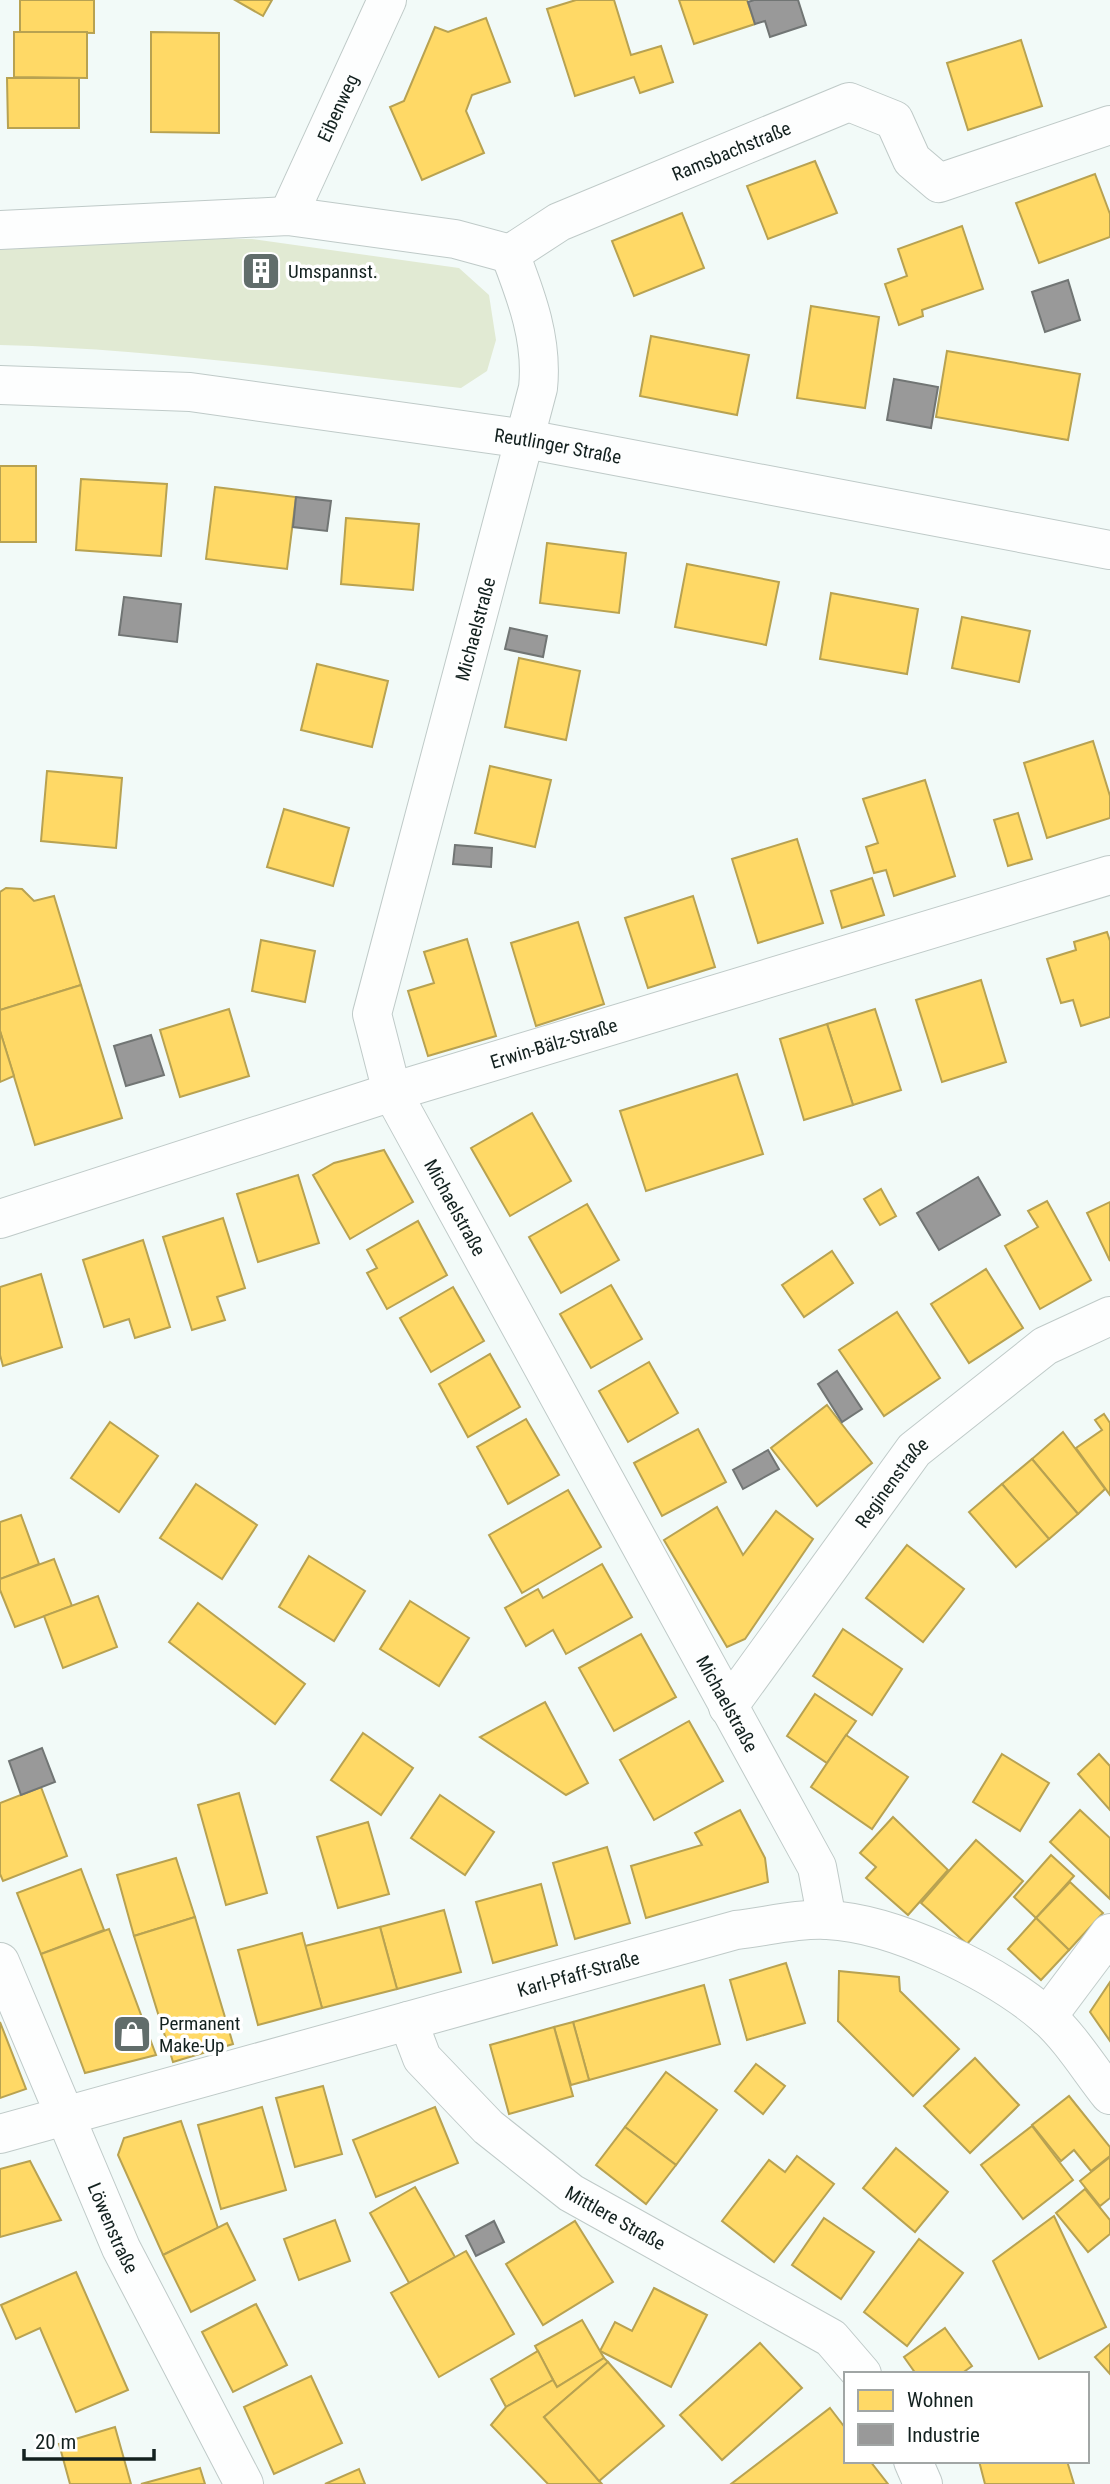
<svg xmlns="http://www.w3.org/2000/svg" width="1110" height="2484" viewBox="0 0 1110 2484" font-family="'Roboto Condensed',sans-serif">
<style>
.green{fill:#e1ead3}
.homes{fill:#ffd966;stroke:#b8a251;stroke-width:2}
.industry{fill:#999;stroke:#717574;stroke-width:2}
.lines{fill:none;stroke-linecap:round;stroke-linejoin:round}
.street-casing{stroke:#bfcac8;stroke-width:40}
.secondary-casing{stroke:#bfcac8;stroke-width:40}
.street{stroke:#fdfefe;stroke-width:38}
.secondary{stroke:#fdfefe;stroke-width:38}
.labels{text-anchor:middle;stroke-width:7;stroke-linejoin:round;paint-order:stroke}
.street-label{font-size:19px;fill:#13211f;stroke:#fff}
.poi-label{font-size:19px;fill:#13211f;stroke:#fff;text-anchor:start}
</style>
<rect width="100%" height="100%" fill="#f2faf8"/>
<path class="green" d="M96,237L252,239L459,268L489,295L496,340L487,371L461,388C308,371 154,349 0,345V243Z"/>
<g class="homes">
<polygon points="20,0 94,0 94,33 20,32"/>
<polygon points="235,0 272,0 263,16"/>
<polygon points="576,0 614,0 631,55 661,46 673,82 640,93 634,77 575,96 547,9"/>
<polygon points="679,0 747,0 755,24 694,44"/>
<polygon points="486,18 510,82 472,95 466,111 484,153 422,180 390,107 404,101 435,27 448,32"/>
<polygon points="14,32 87,32 87,78 14,77"/>
<polygon points="151,32 219,33 219,133 151,132"/>
<polygon points="1021,40 1042,106 968,130 947,63"/>
<polygon points="7,78 79,78 79,128 8,128"/>
<polygon points="815,161 837,213 768,239 747,186"/>
<polygon points="1095,174 1110,214 1110,237 1039,263 1016,203"/>
<polygon points="682,213 704,268 634,296 612,241"/>
<polygon points="962,226 983,289 922,310 923,316 899,325 885,284 907,276 898,249"/>
<polygon points="245,256 277,256 276,285 245,285"/>
<polygon points="811,306 879,317 865,408 797,398"/>
<polygon points="651,336 749,355 737,415 640,396"/>
<polygon points="947,351 1080,374 1068,440 936,417"/>
<rect x="0" y="466" width="36" height="76"/>
<polygon points="81,479 167,484 161,556 76,550"/>
<polygon points="215,487 296,497 287,569 206,559"/>
<polygon points="346,518 419,524 413,590 341,584"/>
<polygon points="547,543 626,553 619,613 540,603"/>
<polygon points="687,564 779,582 766,645 675,627"/>
<polygon points="831,593 918,609 907,674 820,659"/>
<polygon points="962,617 1030,631 1019,682 952,668"/>
<polygon points="519,658 580,671 566,740 505,727"/>
<polygon points="317,664 388,681 372,747 301,730"/>
<polygon points="1093,741 1110,796 1110,818 1047,838 1024,763"/>
<polygon points="490,766 551,780 535,847 475,833"/>
<polygon points="47,771 122,778 116,848 41,841"/>
<polygon points="925,780 955,876 894,896 886,870 874,873 866,847 878,843 863,799"/>
<polygon points="284,809 349,828 333,886 267,867"/>
<polygon points="1018,813 1032,859 1008,866 994,820"/>
<polygon points="797,839 823,923 758,943 732,859"/>
<polygon points="872,878 884,915 842,928 831,891"/>
<polygon points="6,888 22,889 34,901 54,896 81,985 0,1010 0,892"/>
<polygon points="693,896 715,967 648,988 625,918"/>
<polygon points="578,922 604,1004 536,1026 511,943"/>
<polygon points="1107,932 1110,941 1110,1017 1081,1026 1073,1000 1061,1003 1047,959 1076,950 1074,942"/>
<polygon points="467,939 496,1036 428,1056 408,991 434,983 424,952"/>
<polygon points="261,940 315,951 305,1002 252,991"/>
<polygon points="981,980 1006,1062 942,1082 916,1000"/>
<polygon points="81,985 122,1118 35,1145 0,1031 0,1010"/>
<polygon points="229,1009 249,1076 180,1097 160,1030"/>
<polygon points="875,1009 901,1090 853,1105 827,1024"/>
<polygon points="827,1024 853,1105 804,1120 780,1039"/>
<polygon points="0,1031 14,1076 0,1082"/>
<polygon points="737,1074 763,1154 646,1191 620,1111"/>
<polygon points="532,1113 571,1181 510,1216 471,1148"/>
<polygon points="384,1150 413,1202 350,1239 313,1175 334,1163"/>
<polygon points="298,1175 319,1243 258,1262 237,1194"/>
<polygon points="881,1189 896,1216 880,1225 864,1199"/>
<polygon points="1047,1201 1091,1280 1040,1309 1005,1246 1038,1227 1028,1211"/>
<polygon points="1110,1202 1110,1261 1087,1213"/>
<polygon points="587,1204 619,1260 561,1293 529,1237"/>
<polygon points="223,1218 245,1288 217,1297 225,1320 192,1330 163,1237"/>
<polygon points="418,1221 447,1275 387,1309 367,1273 377,1268 367,1250"/>
<polygon points="143,1240 170,1327 135,1338 129,1319 104,1327 83,1260"/>
<polygon points="832,1251 853,1283 804,1317 782,1285"/>
<polygon points="986,1269 1023,1328 969,1363 931,1304"/>
<polygon points="41,1274 62,1347 3,1366 0,1355 0,1287"/>
<polygon points="611,1285 642,1339 591,1368 560,1314"/>
<polygon points="453,1287 484,1341 431,1372 400,1318"/>
<polygon points="897,1312 940,1378 884,1416 839,1350"/>
<polygon points="490,1354 520,1407 468,1437 439,1384"/>
<polygon points="649,1362 678,1413 628,1442 599,1391"/>
<polygon points="827,1405 872,1463 817,1506 771,1448"/>
<polygon points="1104,1414 1110,1423 1110,1495 1076,1448 1102,1430 1095,1420"/>
<polygon points="526,1419 559,1475 508,1504 477,1447"/>
<polygon points="110,1422 158,1456 119,1512 71,1478"/>
<polygon points="698,1429 726,1482 662,1516 634,1463"/>
<polygon points="1063,1432 1105,1489 1078,1514 1032,1459"/>
<polygon points="1032,1459 1078,1514 1049,1539 1002,1484"/>
<polygon points="196,1484 257,1525 222,1579 160,1538"/>
<polygon points="1002,1484 1049,1539 1016,1567 969,1512"/>
<polygon points="568,1490 601,1547 522,1593 489,1535"/>
<polygon points="717,1507 743,1555 776,1511 813,1539 745,1639 727,1647 664,1540"/>
<polygon points="21,1515 39,1564 0,1579 0,1522"/>
<polygon points="907,1545 964,1589 923,1642 866,1598"/>
<polygon points="309,1556 365,1591 334,1641 279,1607"/>
<polygon points="54,1559 72,1606 15,1627 0,1590 0,1579"/>
<polygon points="602,1564 632,1617 566,1654 553,1630 526,1646 505,1608 538,1589 543,1598"/>
<polygon points="98,1596 117,1647 63,1668 44,1616"/>
<polygon points="410,1601 469,1638 439,1686 380,1649"/>
<polygon points="198,1603 305,1684 275,1724 169,1642"/>
<polygon points="843,1629 902,1669 872,1715 813,1676"/>
<polygon points="641,1634 676,1697 614,1731 579,1668"/>
<polygon points="815,1694 856,1721 827,1763 787,1736"/>
<polygon points="545,1702 588,1783 566,1795 480,1737"/>
<polygon points="689,1721 723,1781 654,1820 620,1760"/>
<polygon points="363,1733 413,1768 381,1815 331,1780"/>
<polygon points="846,1735 908,1777 872,1829 811,1787"/>
<polygon points="1002,1754 1049,1783 1020,1831 973,1802"/>
<polygon points="1099,1754 1110,1766 1110,1810 1078,1774"/>
<polygon points="41,1787 67,1856 3,1881 0,1874 0,1803"/>
<polygon points="239,1793 267,1893 226,1905 198,1805"/>
<polygon points="440,1795 494,1832 465,1875 411,1838"/>
<polygon points="740,1810 765,1858 768,1882 646,1918 631,1866 702,1845 695,1833"/>
<polygon points="1080,1810 1110,1838 1110,1899 1050,1842"/>
<polygon points="893,1817 948,1870 908,1915 866,1878 876,1867 860,1853"/>
<polygon points="368,1822 389,1894 338,1908 317,1837"/>
<polygon points="976,1840 1023,1881 967,1944 921,1903"/>
<polygon points="607,1847 630,1923 575,1939 553,1863"/>
<polygon points="1051,1855 1074,1876 1036,1918 1014,1897"/>
<polygon points="176,1858 195,1917 134,1936 117,1875"/>
<polygon points="81,1869 104,1930 41,1954 17,1893"/>
<polygon points="1070,1882 1103,1913 1069,1950 1036,1918"/>
<polygon points="541,1884 557,1945 493,1963 476,1902"/>
<polygon points="444,1910 461,1972 397,1989 380,1927"/>
<polygon points="195,1917 233,2044 173,2062 134,1936"/>
<polygon points="1036,1918 1069,1950 1041,1980 1008,1949"/>
<polygon points="380,1927 397,1989 322,2008 305,1946"/>
<polygon points="109,1929 156,2055 85,2073 41,1954"/>
<polygon points="302,1933 322,2008 258,2025 238,1950"/>
<polygon points="786,1963 805,2023 747,2040 730,1980"/>
<polygon points="839,1971 899,1977 900,1991 959,2049 913,2096 838,2021"/>
<polygon points="1110,1982 1110,2041 1090,2012"/>
<polygon points="704,1985 720,2044 589,2080 573,2022"/>
<polygon points="0,2022 26,2089 0,2098"/>
<polygon points="573,2022 589,2080 571,2085 554,2027"/>
<polygon points="554,2027 573,2096 509,2114 490,2045"/>
<polygon points="975,2058 1019,2105 970,2153 924,2106"/>
<polygon points="756,2064 785,2086 763,2114 735,2091"/>
<polygon points="666,2072 717,2110 676,2165 625,2127"/>
<polygon points="323,2086 342,2154 295,2167 276,2098"/>
<polygon points="1069,2096 1110,2147 1110,2156 1091,2171 1074,2150 1061,2161 1032,2125"/>
<polygon points="262,2107 286,2190 221,2209 198,2125"/>
<polygon points="435,2107 458,2163 376,2197 353,2140"/>
<polygon points="181,2121 218,2228 163,2255 118,2155 124,2138"/>
<polygon points="1032,2126 1073,2180 1023,2219 981,2165"/>
<polygon points="625,2127 676,2165 646,2204 596,2165"/>
<polygon points="896,2148 948,2192 915,2232 863,2188"/>
<polygon points="797,2156 834,2184 774,2262 722,2221 769,2160 785,2172"/>
<polygon points="1110,2157 1110,2198 1100,2206 1080,2181"/>
<polygon points="30,2161 61,2220 0,2237 0,2169"/>
<polygon points="415,2187 455,2257 409,2283 370,2213"/>
<polygon points="1085,2189 1110,2220 1110,2234 1088,2252 1056,2213"/>
<polygon points="1054,2216 1106,2327 1039,2359 993,2261"/>
<polygon points="824,2218 874,2252 841,2299 792,2265"/>
<polygon points="335,2220 350,2261 299,2280 284,2239"/>
<polygon points="575,2221 613,2282 543,2325 506,2264"/>
<polygon points="227,2223 255,2280 191,2312 163,2255"/>
<polygon points="919,2239 963,2273 907,2346 864,2312"/>
<polygon points="466,2251 514,2334 439,2377 391,2293"/>
<polygon points="76,2272 128,2390 76,2412 40,2328 16,2339 1,2305"/>
<polygon points="654,2288 707,2315 671,2387 600,2351 615,2322 632,2331"/>
<polygon points="256,2304 287,2365 233,2392 202,2332"/>
<polygon points="582,2320 604,2358 557,2387 535,2346"/>
<polygon points="945,2328 972,2366 961,2374 916,2374 904,2357"/>
<polygon points="760,2343 802,2388 722,2460 680,2415"/>
<polygon points="1110,2344 1110,2374 1095,2357"/>
<polygon points="538,2351 553,2380 506,2407 491,2379"/>
<polygon points="604,2358 608,2362 544,2417 602,2484 548,2484 491,2425 506,2407 553,2380 557,2387"/>
<polygon points="608,2362 664,2426 599,2481 544,2417"/>
<polygon points="311,2376 342,2443 274,2474 244,2407"/>
<polygon points="830,2408 846,2429 846,2461 870,2461 888,2484 731,2484"/>
<polygon points="115,2427 131,2484 70,2484 59,2444"/>
<polygon points="979,2461 1067,2461 1074,2484 985,2484"/>
<polygon points="200,2468 205,2484 141,2484"/>
<polygon points="359,2469 365,2484 325,2484"/>
</g>
<g class="industry">
<polygon points="754,0 798,0 806,25 770,37 765,21 755,24 748,2"/>
<polygon points="1068,280 1080,320 1045,332 1032,292"/>
<polygon points="894,379 938,387 931,428 887,420"/>
<polygon points="296,497 331,501 327,531 293,527"/>
<polygon points="124,597 181,604 177,642 119,635"/>
<polygon points="510,628 547,636 543,657 505,649"/>
<polygon points="455,845 492,848 491,867 453,864"/>
<polygon points="151,1035 164,1075 126,1086 114,1046"/>
<polygon points="978,1177 1000,1215 939,1250 917,1213"/>
<polygon points="837,1371 862,1409 842,1422 818,1384"/>
<polygon points="768,1450 779,1469 743,1489 733,1470"/>
<polygon points="42,1748 55,1782 21,1795 9,1761"/>
<polygon points="494,2221 504,2242 476,2256 466,2236"/>
</g>
<g class="lines">
<g class="street-casing">
<g id="street">
<path id="s1" d="M288,216L387,0"/>
<polyline points="0,230 288,216 455,239 510,254"/>
<path id="s2" d="M510,254C527,298 543,341 538,388L372,1014L392,1092L817,1867L827,1920"/>
<path id="s3" d="M510,254L559,222L849,102L894,120L912,160L939,183L1110,125"/>
<path id="s4" d="M0,1219L392,1092L1110,875"/>
<path id="s5" d="M728,1707L914,1450L1045,1346L1110,1316"/>
<path id="s6" d="M0,1962L121,2248L244,2484"/>
<polyline points="1047,2017 1110,1933"/>
<path id="s7" d="M408,2021L422,2058L488,2127L571,2193L831,2338L862,2374"/>
<path id="s8" d="M0,2134L736,1930C765,1927 798,1918 827,1920C894,1923 995,1972 1046,2016C1070,2037 1090,2070 1110,2095"/>
<polyline points="913,2461 923,2484"/>
</g>
</g>
<g class="secondary-casing">
<g id="secondary">
<path id="s9" d="M0,385L190,392L526,439L1110,550"/>
</g>
</g>
<use href="#street" class="street"/>
<use href="#secondary" class="secondary"/>
</g>
<defs>
<g id="building-square" transform="scale(2.0125)"><rect x="-9" y="-9" width="18" height="18" rx="4" fill="#616d6b" stroke="#fff"/><path d="M-4-6H4V6H1V3H-1V6H-4ZM-2.5-4.3h1.7v1.8h-1.7ZM.8-4.3h1.7v1.8H.8ZM-2.5-1h1.7V.8h-1.7ZM.8-1h1.7V.8H.8Z" fill="#fff"/></g>
<g id="shop-square" transform="scale(2.0125)"><rect x="-9" y="-9" width="18" height="18" rx="4" fill="#616d6b" stroke="#fff"/><path d="M-5-2.5h2.3a2.7 3.5 0 0 1 5.4 0H5L5.5 6h-11ZM-1.5-2.5h3a1.5 2.3 0 0 0-3 0Z" fill="#fff"/></g>
</defs>
<g fill-rule="evenodd">
<use href="#building-square" x="261" y="271"/>
<use href="#shop-square" x="132" y="2034"/>
</g>
<g class="labels">
<g class="street-label">
<text dy="7" stroke="none"><textPath href="#s1" startOffset="119">Eibenweg</textPath></text>
<text dy="7" stroke="none"><textPath href="#s3" startOffset="245">Ramsbachstraße</textPath></text>
<text dy="7" stroke="none"><textPath href="#s9" startOffset="562">Reutlinger Straße</textPath></text>
<text transform="translate(475 629) rotate(-75)" y="7">Michaelstraße</text>
<text dy="7" stroke="none"><textPath href="#s4" startOffset="581">Erwin-Bälz-Straße</textPath></text>
<text dy="7" stroke="none"><textPath href="#s2" startOffset="998">Michaelstraße</textPath></text>
<text dy="7" stroke="none"><textPath href="#s5" startOffset="278">Reginenstraße</textPath></text>
<text dy="7" stroke="none"><textPath href="#s2" startOffset="1564">Michaelstraße</textPath></text>
<text dy="7" stroke="none"><textPath href="#s8" startOffset="600">Karl-Pfaff-Straße</textPath></text>
<text dy="7" stroke="none"><textPath href="#s7" startOffset="292">Mittlere Straße</textPath></text>
<text dy="7" stroke="none"><textPath href="#s6" startOffset="289">Löwenstraße</textPath></text>
</g>
<g class="poi-label">
<text x="288" y="278">Umspannst.</text>
<text x="159" y="2030">Permanent<tspan x="159" dy="22">Make-Up</tspan></text>
</g>
</g>
<rect x="844" y="2372" width="245" height="91" fill="#ffffff" stroke="#a1a6a5" stroke-width="2"/>
<rect x="858" y="2390" width="35" height="21" fill="#ffd966" stroke="#a1a6a5" stroke-width="2"/>
<text x="907" y="2407" font-size="21" fill="#13211f">Wohnen</text>
<rect x="858" y="2424" width="35" height="21" fill="#999999" stroke="#a1a6a5" stroke-width="2"/>
<text x="907" y="2442" font-size="21" fill="#13211f">Industrie</text>
<path d="M24 2449v10h130v-10" fill="none" stroke="#13211f" stroke-width="3.5"/>
<text x="35" y="2449" font-size="21" fill="#13211f" stroke="#ffffff" stroke-width="5" paint-order="stroke">20 m</text>
</svg>
